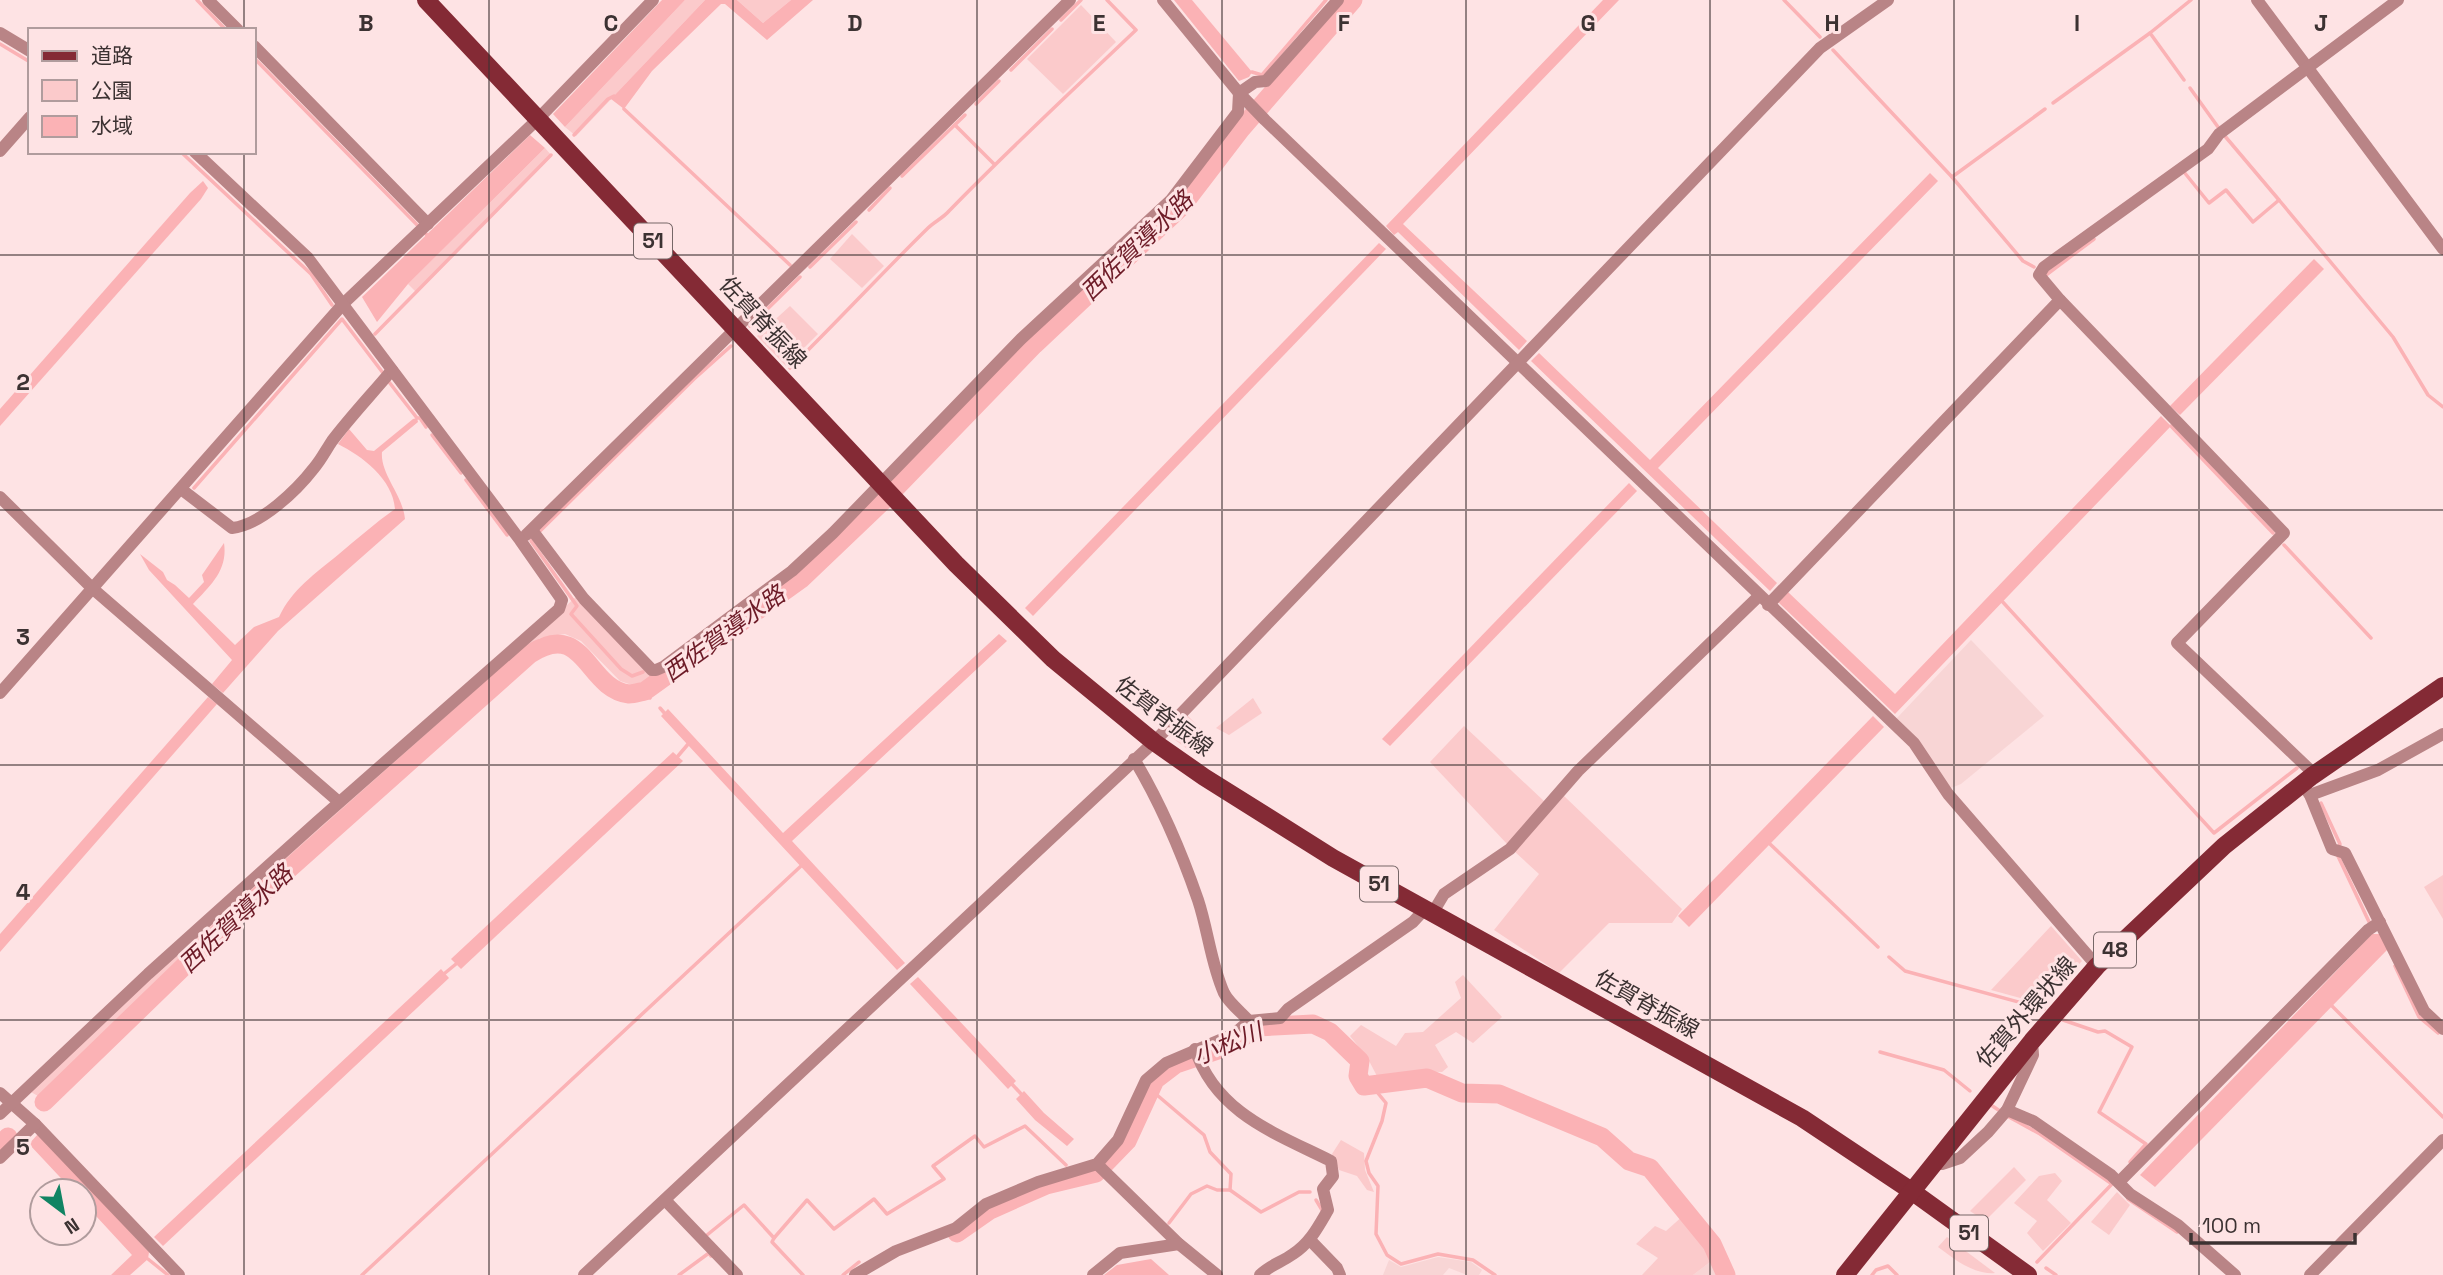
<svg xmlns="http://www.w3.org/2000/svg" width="2443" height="1275" viewBox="0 0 2443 1275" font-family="'Space Grotesk','Noto Sans JP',sans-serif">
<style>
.built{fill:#f8d5d5}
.green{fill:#fbcacb}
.water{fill:#fbb2b5}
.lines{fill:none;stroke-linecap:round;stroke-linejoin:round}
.stream{stroke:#fbb2b5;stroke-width:3.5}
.river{stroke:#fbb2b5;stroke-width:19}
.minor{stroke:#b98486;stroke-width:12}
.primary{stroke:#842a35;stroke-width:18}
.grid{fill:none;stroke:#3c3232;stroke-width:2;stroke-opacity:0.55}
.labels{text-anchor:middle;stroke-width:6;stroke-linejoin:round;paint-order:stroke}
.shield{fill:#fee3e4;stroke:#766767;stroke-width:2}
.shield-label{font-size:21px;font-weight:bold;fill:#3c3232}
.street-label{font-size:23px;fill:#3c3232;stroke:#fee3e4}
.water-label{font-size:24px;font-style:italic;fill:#6d1b27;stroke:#fee3e4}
.grid-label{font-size:23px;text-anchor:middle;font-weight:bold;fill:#3c3232;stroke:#fee3e4;stroke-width:6;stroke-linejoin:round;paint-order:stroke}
</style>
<rect width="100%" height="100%" fill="#fee3e4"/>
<g class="built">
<polygon points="1971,640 2044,716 1961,784 1951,788 1896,719"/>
<polygon points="1438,1257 1471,1262 1482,1270 1479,1275 1467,1275 1449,1268 1443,1275 1383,1275 1389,1260 1401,1267"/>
<polygon points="1714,1259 1721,1275 1693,1275"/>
</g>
<g class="green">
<polygon points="685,0 705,0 576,136 565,127"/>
<polygon points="737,0 791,0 763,23"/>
<polygon points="1081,5 1116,42 1063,94 1027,59"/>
<polygon points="545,148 552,156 416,292 408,284"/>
<polygon points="852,234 884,266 862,288 830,259"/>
<polygon points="790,306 818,334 786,366 757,336"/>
<polygon points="577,596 653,678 638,687 620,681 581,641 565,634 540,638 191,949 38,1096 31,1092 157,971"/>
<polygon points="1253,698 1262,713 1229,735 1216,728"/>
<polygon points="1186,714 1206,734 1190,751 1167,734"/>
<polygon points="1464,726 1545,802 1508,845 1430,762"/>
<polygon points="1564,796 1682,909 1672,923 1609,923 1559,973 1494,930 1539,874 1514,851"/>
<polygon points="2443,875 2443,919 2424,887"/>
<polygon points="2051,926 2082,961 2042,1004 1991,990"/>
<polygon points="1463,975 1502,1017 1473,1043 1456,1032 1435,1045 1448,1067 1442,1072 1409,1071 1378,1078 1367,1057 1350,1036 1361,1025 1396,1046 1405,1033 1423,1032 1461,998 1455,982"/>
<polygon points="1341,1140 1364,1153 1365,1170 1374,1192 1367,1190 1357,1176 1339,1170 1332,1154"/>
<polygon points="2014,1167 2026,1180 1985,1221 1970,1211"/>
<polygon points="2055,1173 2062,1181 2047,1200 2071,1223 2043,1251 2027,1233 2037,1221 2014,1203 2039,1176"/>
<polygon points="2117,1192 2130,1205 2109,1235 2091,1222"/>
<polygon points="1684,1215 1714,1259 1693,1275 1642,1275 1658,1258 1636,1244 1655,1226 1666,1231"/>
<path d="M1947,1237L1995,1273C1974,1275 1954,1259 1938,1247Z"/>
</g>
<g class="water">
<polygon points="662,0 685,0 565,127 553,114"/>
<polygon points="705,0 737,0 763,23 791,0 813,0 767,40 725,4 721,4 652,71 624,109 611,99"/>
<polygon points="1174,0 1192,0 1252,72 1249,77 1239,81"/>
<polygon points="1603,0 1619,0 1403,224 1527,341 1519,350 1398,232 1394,235 1386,226"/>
<polygon points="530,135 545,148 408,284 377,322 362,297"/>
<polygon points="1930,173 1938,181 1658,468 1777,583 1770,591 1531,361 1539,353 1650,460"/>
<polygon points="203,181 208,188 201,199 0,426 0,409 190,193"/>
<polygon points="1379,243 1386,249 1033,616 1025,608"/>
<polygon points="2314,259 2324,269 2180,415 2170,406"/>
<polygon points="2161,416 2171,426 1895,714 1778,602 1788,592 1895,694"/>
<path d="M417,418L418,422L382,452C380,474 403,495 405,519L278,631L223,693L212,684L232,660L149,570L140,554L163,572L167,580L175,585L189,598L204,582L202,575L224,543C228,570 211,585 193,604L235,645L254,627L279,617C292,589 315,574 339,554C357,539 375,523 395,509C393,479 362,456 338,444L349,429L367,450L374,451L413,419Z"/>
<polygon points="1629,483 1637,491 1390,746 1382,739"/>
<polygon points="999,634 1007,641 792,841 905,963 897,970 661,716 668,709 783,833"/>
<polygon points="208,697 217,704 0,952 0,934"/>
<polygon points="1873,716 1884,727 1689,927 1678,916"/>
<polygon points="673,752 683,761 461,969 451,959"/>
<polygon points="2372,934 2380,934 2388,949 2155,1187 2140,1175"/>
<polygon points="441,969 449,978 163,1246 154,1237"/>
<polygon points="918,977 1016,1081 1008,1089 910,984"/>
<polygon points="1024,1091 1044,1113 1074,1139 1067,1146 1035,1120 1016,1099"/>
<polygon points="38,1134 149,1252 148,1259 130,1275 111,1275 132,1255 84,1203 84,1191 73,1191 29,1144"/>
<polygon points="1151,1259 1169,1275 1104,1275 1117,1265"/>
</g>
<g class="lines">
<g class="stream">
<polyline points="197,0 226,30"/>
<polyline points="1784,0 1820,37"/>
<polyline points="1061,20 1081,0"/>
<polyline points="0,44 30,62"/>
<polyline points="1833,50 1952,177 2023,261 2034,267"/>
<polyline points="254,58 427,235"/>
<polyline points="1011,70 1052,29"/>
<polyline points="1252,72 1262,75 1326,0"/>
<polyline points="2184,80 2150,33 2191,0"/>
<polyline points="2190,88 2218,127"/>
<polyline points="2053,103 2150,33"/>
<polyline points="976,104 999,81"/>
<polyline points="624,109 790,265"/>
<polyline points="955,125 994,164"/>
<polyline points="574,135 608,99 614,96"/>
<polyline points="2224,135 2279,200"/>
<polyline points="181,152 311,274 332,305"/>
<polyline points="2184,172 2209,203 2226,190 2253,222 2279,200 2393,337 2428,395 2443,407"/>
<polyline points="902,176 965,115"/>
<polyline points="1952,177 2045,109"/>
<polyline points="869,210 890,188"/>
<polyline points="810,267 856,222"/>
<polyline points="2046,275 2094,239"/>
<polyline points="750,326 800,277"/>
<polyline points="375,334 551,155"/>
<path d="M790,368C837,322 881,274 928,228C934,222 943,218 949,211C1009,149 1073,90 1136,30L1107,0"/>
<polyline points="389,382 417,418 420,418 426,427"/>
<polyline points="2171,426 2273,533"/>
<polyline points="432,435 461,473"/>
<polyline points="466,480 507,535"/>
<polyline points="194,488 342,319 383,373"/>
<polyline points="539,532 694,379 731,346"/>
<polyline points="534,538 531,541 577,606 571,614 621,669 632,676 643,672"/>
<polyline points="2284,545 2371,638"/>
<polyline points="2000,599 2214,833 2297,768"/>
<polyline points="645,691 650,698"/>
<polyline points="660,708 667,716"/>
<polyline points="678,756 689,743"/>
<polyline points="2321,803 2340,844 2339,847"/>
<polyline points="1770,844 1878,947"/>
<polyline points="2337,854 2371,926"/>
<polyline points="1889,957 1905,971 2044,1009"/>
<polyline points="2395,966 2419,1017 2438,1033"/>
<polyline points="445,973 456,964"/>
<polyline points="2332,1006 2443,1117"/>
<polyline points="2063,1020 2098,1032 2105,1031 2132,1047 2099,1112 2146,1144 2130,1162"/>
<polyline points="1880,1052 1944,1070 1970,1091"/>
<polyline points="1010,1082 1024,1097"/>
<polyline points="1372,1086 1386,1103 1382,1121 1366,1161 1369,1173 1378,1186 1376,1234 1387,1255 1401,1264 1438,1254 1473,1260 1495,1275"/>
<polyline points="1149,1091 1157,1095 1204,1135 1210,1152 1231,1174 1230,1190 1261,1212 1299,1192 1310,1192"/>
<polyline points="1991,1105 2000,1111"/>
<polyline points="2009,1117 2040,1134 2112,1184 2037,1262"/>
<polyline points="2128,1199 2177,1232"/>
<polyline points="1316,1200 1322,1210"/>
<polyline points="1169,1223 1191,1194 1207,1186 1217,1190 1230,1190"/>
<polyline points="707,1235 744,1205 774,1238 807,1200 834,1229 874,1199 887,1214 944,1179 933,1166 975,1136 984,1147 1025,1126 1066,1165"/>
<polyline points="774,1238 772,1242 803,1275"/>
<polyline points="148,1259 168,1275"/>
<polyline points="2046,1268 2056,1275"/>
<polyline points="362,1275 801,866"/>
<polyline points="679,1275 709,1253 711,1256"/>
<polyline points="843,1275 859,1262"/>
<polyline points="1872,1275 1876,1270 1888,1266 1897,1275"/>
</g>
<g class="river">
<path d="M44,1102L236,916L530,654C585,618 586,689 629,694C634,694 640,692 645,691L801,579L885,499L1034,345L1182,206L1241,129L1353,0"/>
<polyline points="0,1144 8,1137"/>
<polyline points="957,1233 990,1210 1046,1185 1096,1173 1127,1141 1155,1080 1176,1064 1227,1047 1258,1027 1313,1024 1330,1032 1360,1061 1358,1076 1364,1086 1427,1078 1462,1093 1499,1094 1602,1137 1629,1161 1650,1168 1712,1244 1726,1275"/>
</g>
<g class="minor">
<polyline points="208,0 238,30"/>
<polyline points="1163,0 1239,93 1265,120 1914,743 1948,794 2097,966"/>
<polyline points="2257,0 2443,249"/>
<polyline points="0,33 30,51"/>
<polyline points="254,46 428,224"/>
<polyline points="0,151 30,117"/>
<polyline points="2060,300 2039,275 2044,267 2208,149 2219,134 2398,0"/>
<path d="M181,489L232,528C261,525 297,490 314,468C321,460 326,450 332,441C351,416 372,394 392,370"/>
<polyline points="0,497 92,588 339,802"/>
<polyline points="532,530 584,599 652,670 656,670 663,667 792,571 833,533 1021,339 1171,200 1238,112 1239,93 1255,82 1266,81 1338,0"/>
<polyline points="526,535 1070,0"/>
<polyline points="1768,605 2060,300 2284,533 2177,643 2308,768 2312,776"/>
<polyline points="0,693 344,303 538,119 653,0"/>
<path d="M1134,759C1161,804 1181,851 1198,900C1208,930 1211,964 1224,993C1229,1003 1242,1013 1249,1021"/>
<polyline points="2302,784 2310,795 2332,849 2345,853 2424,1011 2443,1029"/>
<polyline points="2310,795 2378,770 2443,734"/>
<polyline points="1432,914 1444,894 1510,849 1578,771 1759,596"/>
<path d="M1195,1049C1216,1113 1275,1133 1331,1161L1333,1176L1323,1189L1328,1210C1318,1227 1310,1243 1293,1254C1282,1262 1270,1265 1260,1275"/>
<polyline points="0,1093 35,1124 179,1275"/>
<polyline points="2007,1110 2033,1121 2111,1175 2130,1194 2178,1225 2235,1275"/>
<polyline points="0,1114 148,974 317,822 559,609 562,600 520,540 308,258 195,152"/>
<polyline points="0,1158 35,1124"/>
<polyline points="1932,1163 1942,1164 1960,1158 1988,1132 2007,1110 2033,1055 2032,1041"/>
<polyline points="1097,1164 1179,1244 1217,1275"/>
<polyline points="2119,1182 2368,930 2380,922"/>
<polyline points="665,1200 737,1275"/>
<polyline points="1310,1240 1337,1268 1340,1275"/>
<polyline points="584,1275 1154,742 1820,48 1888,0"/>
<polyline points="855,1275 896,1251 956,1228 986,1204 1038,1182 1097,1164 1118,1140 1146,1080 1166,1063 1234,1034 1249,1021 1280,1018 1288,1009 1413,922 1424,910"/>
<polyline points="1093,1275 1120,1253 1179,1244"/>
<polyline points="2310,1275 2443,1140"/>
</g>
<g class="primary">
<polyline points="426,0 956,564 1053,659 1154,742 1204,777 1333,858 1802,1118 1910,1190 2028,1275"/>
<polyline points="1845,1275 2032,1041 2097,966 2224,846 2312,776 2443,686"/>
</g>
</g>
<path class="grid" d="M244,0V30M489,0V1275M733,0V1275M977,0V1275M1222,0V1275M1466,0V1275M1710,0V1275M1954,0V1275M2199,0V1275M244,152V1275M0,255H2443M0,510H2443M0,765H2443M0,1020H2443"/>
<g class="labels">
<g class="shield">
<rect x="634" y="223.5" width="38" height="35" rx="5"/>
<rect x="1360" y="866.5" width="38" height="35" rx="5"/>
<rect x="2094" y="932.5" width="42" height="35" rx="5"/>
<rect x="1950" y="1215.5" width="38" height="35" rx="5"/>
</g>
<g class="shield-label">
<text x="653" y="248">51</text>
<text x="1379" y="891">51</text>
<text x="2115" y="957">48</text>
<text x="1969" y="1240">51</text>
</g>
<g class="street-label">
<text transform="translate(763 322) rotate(47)" y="8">佐賀脊振線</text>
<text transform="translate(1164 716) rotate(37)" y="8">佐賀脊振線</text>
<text transform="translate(1647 1004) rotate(29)" y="8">佐賀脊振線</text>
<text transform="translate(2026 1012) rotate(-49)" y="8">佐賀外環状線</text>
</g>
<g class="water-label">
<text transform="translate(1137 246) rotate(-44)" y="8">西佐賀導水路</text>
<text transform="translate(724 634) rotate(-36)" y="8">西佐賀導水路</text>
<text transform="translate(236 919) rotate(-43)" y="8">西佐賀導水路</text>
<text transform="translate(1228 1044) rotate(-22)" y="8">小松川</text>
</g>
</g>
<g class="grid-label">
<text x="366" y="31">B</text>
<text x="611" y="31">C</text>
<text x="855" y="31">D</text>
<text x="1099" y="31">E</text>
<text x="1344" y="31">F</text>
<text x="1588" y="31">G</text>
<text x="1832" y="31">H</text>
<text x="2077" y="31">I</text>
<text x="2321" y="31">J</text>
<text x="23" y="390">2</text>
<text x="23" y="645">3</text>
<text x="23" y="900">4</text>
<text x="23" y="1155">5</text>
</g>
<rect x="28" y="28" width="228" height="126" fill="#fee3e4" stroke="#b09c9d" stroke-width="2"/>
<rect x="42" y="51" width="35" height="10" fill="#842a35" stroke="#b09c9d" stroke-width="2"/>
<text x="91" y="63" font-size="21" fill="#3c3232">道路</text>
<rect x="42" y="80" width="35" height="21" fill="#fbcacb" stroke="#b09c9d" stroke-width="2"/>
<text x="91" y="98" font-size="21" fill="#3c3232">公園</text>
<rect x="42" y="116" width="35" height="21" fill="#fbb2b5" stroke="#b09c9d" stroke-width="2"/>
<text x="91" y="133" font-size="21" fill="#3c3232">水域</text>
<g transform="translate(63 1212) rotate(148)"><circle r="33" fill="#fee3e4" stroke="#b09c9d" stroke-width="2"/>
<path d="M0-5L12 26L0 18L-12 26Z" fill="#118463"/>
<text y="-10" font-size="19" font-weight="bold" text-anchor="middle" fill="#3c3232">N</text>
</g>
<path d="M2191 1233v10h164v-10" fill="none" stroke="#3c3232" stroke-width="3.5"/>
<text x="2202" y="1233" font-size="21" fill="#3c3232" stroke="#fee3e4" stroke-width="5" paint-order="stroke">100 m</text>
</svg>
